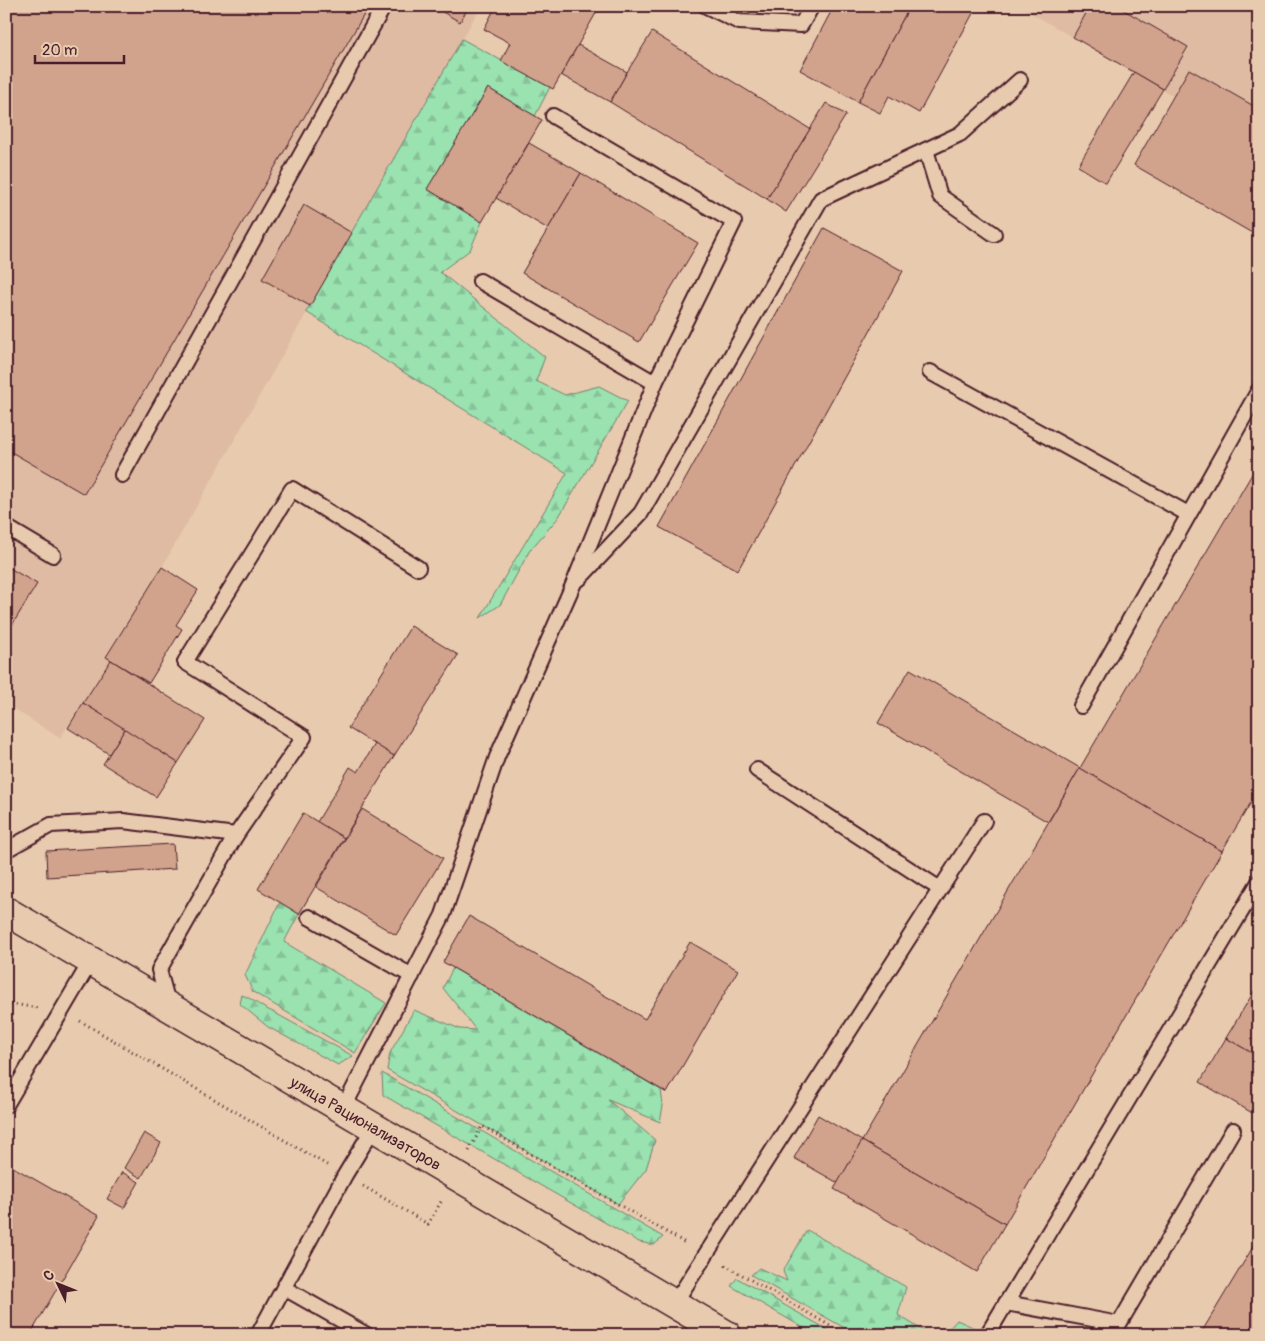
<svg xmlns="http://www.w3.org/2000/svg" width="1265" height="1341" viewBox="0 0 1265 1341" font-family="Pangolin,sans-serif">
<style>
.built{fill:#debba2}
.forest{fill:url(#forest-firs);stroke:#72806e}
.building{fill:#d1a28c;stroke:#4a1f2b}
.lines{fill:none;stroke-linecap:round;stroke-linejoin:round}
.service-casing{stroke:#4a1f2b;stroke-width:18}
.secondary-casing{stroke:#4a1f2b;stroke-width:31}
.path{stroke:#4a1f2b;stroke-width:3;stroke-dasharray:1 4;stroke-linecap:butt}
.service{stroke:#e8caae;stroke-width:14}
.secondary{stroke:#e8caae;stroke-width:28}
.labels{text-anchor:middle;stroke-width:4.5;stroke-linejoin:round;paint-order:stroke}
.street-label{font-size:16px;fill:#4a1f2b;stroke:#e8caae}
</style>
<defs>
<pattern id="forest-firs" width="22" height="20" patternUnits="userSpaceOnUse" patternTransform="scale(1.25)"><rect width="22" height="20" fill="#9ae2b0"/><path d="M5 1l3.5 6h-7zM16 11l3.5 6h-7z" fill="#86c198"/></pattern>
</defs>
<rect width="100%" height="100%" fill="#e8caae"/>
<filter id="ink" filterUnits="userSpaceOnUse"><feTurbulence type="fractalNoise" baseFrequency=".02" numOctaves="2"/><feDisplacementMap in="SourceGraphic" scale="10" xChannelSelector="R" yChannelSelector="G"/><feConvolveMatrix kernelMatrix="1 2 1 2 8 2 1 2 1" color-interpolation-filters="sRGB"/></filter>
<g filter="url(#ink)">
<g class="built">
<polygon points="6,6 481,6 162,567 106,656 111,660 60,738 6,704"/>
<polygon points="1019,6 1259,6 1259,237 1134,165 1173,96"/>
</g>
<g class="forest">
<polygon points="462,39 550,87 535,116 488,88 428,189 482,222 470,250 440,272 545,357 536,381 565,395 599,386 628,401 558,518 530,550 500,605 480,618 567,473 306,312"/>
<polygon points="280,902 299,914 284,942 386,1003 355,1053 253,992 245,975"/>
<polygon points="453,968 661,1090 663,1106 660,1122 608,1100 655,1140 646,1169 618,1204 387,1070 390,1053 414,1010 460,1029 476,1030 443,988"/>
<path d="M242,995C254,999 261,1008 273,1012L353,1056L338,1065L268,1027L240,1004Z"/>
<polygon points="382,1073 663,1237 654,1245 639,1242 383,1095"/>
<polygon points="807,1230 906,1287 898,1315 930,1335 857,1335 751,1275 759,1268 787,1281 783,1271"/>
<polygon points="737,1278 837,1335 816,1335 731,1286"/>
<polygon points="957,1320 977,1329 973,1335 943,1335"/>
</g>
<g class="building">
<polygon points="6,6 369,6 84,494 6,449"/>
<polygon points="432,6 469,6 460,22"/>
<polygon points="496,6 600,6 553,89 501,61 510,43 484,29"/>
<polygon points="834,6 910,6 858,102 800,70"/>
<polygon points="910,6 977,6 919,113 889,96 880,113 858,102"/>
<polygon points="1090,6 1117,6 1188,47 1163,89 1073,37"/>
<polygon points="652,32 810,129 767,199 610,102 627,72"/>
<polygon points="578,45 627,72 610,102 561,75"/>
<polygon points="1189,69 1259,109 1259,237 1134,165"/>
<polygon points="1134,72 1163,89 1106,183 1078,166"/>
<polygon points="488,88 542,120 482,222 427,189"/>
<polygon points="826,103 846,115 786,212 767,199"/>
<polygon points="529,143 581,173 548,229 496,198"/>
<polygon points="581,173 698,243 639,342 522,273"/>
<polygon points="304,205 352,233 310,306 262,279"/>
<polygon points="824,228 903,271 738,570 659,527"/>
<polygon points="1259,462 1259,789 1222,851 1080,768"/>
<polygon points="6,566 37,584 6,635"/>
<polygon points="162,567 198,590 176,625 182,629 149,683 106,657"/>
<polygon points="411,626 458,655 394,756 348,728"/>
<polygon points="111,660 205,720 178,763 83,703"/>
<polygon points="910,669 1080,768 1048,822 878,723"/>
<polygon points="83,703 125,729 109,754 68,728"/>
<polygon points="125,729 178,763 156,797 103,764"/>
<polygon points="375,744 394,756 344,838 317,822 350,767 358,772"/>
<polygon points="1080,768 1222,851 1005,1224 862,1141"/>
<polygon points="362,809 443,858 396,935 316,887"/>
<polygon points="303,813 344,838 299,914 258,889"/>
<polygon points="173,844 175,869 47,877 46,851"/>
<polygon points="469,916 645,1019 690,942 738,970 667,1093 443,962"/>
<polygon points="1259,983 1259,1057 1226,1038"/>
<polygon points="1226,1038 1259,1057 1259,1117 1200,1082"/>
<polygon points="818,1115 862,1141 838,1183 794,1158"/>
<polygon points="144,1133 161,1143 141,1178 124,1168"/>
<polygon points="862,1141 1005,1224 977,1272 834,1189"/>
<polygon points="6,1163 99,1216 30,1335 6,1335"/>
<polygon points="122,1172 139,1182 124,1208 107,1199"/>
<polygon points="1259,1237 1259,1335 1203,1335 1201,1333"/>
</g>
<g class="lines">
<g class="service-casing">
<g id="service">
<polyline points="706,6 739,22 801,25 812,6"/>
<polyline points="926,150 940,196 994,234"/>
<polyline points="480,281 655,383"/>
<polyline points="930,372 1188,514"/>
<polyline points="122,475 384,6"/>
<polyline points="6,527 53,555"/>
<polyline points="579,579 641,513 821,199 960,134 1020,80"/>
<polyline points="1081,706 1259,390"/>
<polyline points="757,770 940,889"/>
<polyline points="236,835 304,737 185,662 292,489 418,568"/>
<polyline points="6,850 51,825 123,821 236,835 159,970 169,1007"/>
<polyline points="309,917 412,976"/>
<polyline points="6,1105 91,961"/>
<polyline points="343,1109 443,915 497,757 573,585 655,383 734,222 553,116"/>
<polyline points="284,1288 367,1335"/>
<polyline points="1006,1303 1119,1324 1233,1130"/>
<polyline points="674,1304 984,821"/>
<polyline points="258,1335 345,1175 374,1127"/>
<polyline points="987,1335 1259,882"/>
</g>
</g>
<g class="secondary-casing">
<polyline id="secondary" points="6,911 727,1335"/>
</g>
<g class="path">
<polyline points="6,1003 39,1008"/>
<polyline points="80,1021 327,1165"/>
<polyline points="469,1151 482,1126 687,1244"/>
<polyline points="363,1186 428,1224 442,1200"/>
<polyline points="725,1265 846,1335"/>
</g>
<use href="#service" class="service"/>
<use href="#secondary" class="secondary"/>
</g>
</g>
<g class="labels">
<g class="street-label">
<text transform="translate(366 1123) rotate(30)" y="6">улица Рационализаторов</text>
</g>
</g>
<rect width="1265" height="1341" fill="none" stroke="#e8caae" stroke-width="25"/>
<rect x="12" y="12" width="1240" height="1316" fill="none" stroke="#4a1f2b" stroke-width="2" filter="url(#ink)"/>
<g transform="translate(58 1284) rotate(313)" stroke="#e8caae" stroke-width="4" paint-order="stroke">
<path d="M0-4L9 19L0 12L-9 19Z" fill="#4a1f2b"/>
<text y="-8" font-size="14" font-weight="bold" text-anchor="middle" fill="#4a1f2b">С</text>
</g>
<path d="M35 55v8h89v-8" fill="none" stroke="#4a1f2b" stroke-width="2.5"/>
<text x="42" y="55" font-size="15" fill="#4a1f2b" stroke="#e8caae" stroke-width="4" paint-order="stroke">20 m</text>
</svg>
